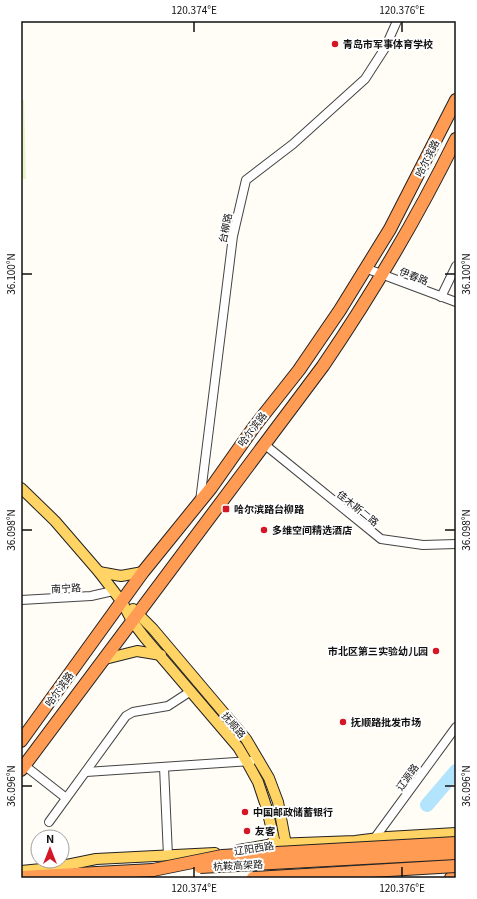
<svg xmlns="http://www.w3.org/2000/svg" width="477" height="899" viewBox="0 0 477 899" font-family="Georgia,'Noto Sans SC',serif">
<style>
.pitch{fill:#e8f5cb}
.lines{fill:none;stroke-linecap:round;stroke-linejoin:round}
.river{stroke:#b3e4fd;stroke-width:14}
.minor-casing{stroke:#444;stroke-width:10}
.major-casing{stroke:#222;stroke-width:12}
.highway-casing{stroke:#222;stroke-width:14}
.minor{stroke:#fff;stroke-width:8}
.major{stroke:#ffd465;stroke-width:10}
.highway{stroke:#ff9b53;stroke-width:12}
.highway-bridge-casing{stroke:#222;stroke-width:14;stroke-linecap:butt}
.highway-bridge{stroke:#ff9b53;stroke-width:12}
.ticks{fill:none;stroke:#111;stroke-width:1.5}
.poi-dot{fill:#d31727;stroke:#fff;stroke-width:1.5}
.labels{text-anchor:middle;stroke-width:4;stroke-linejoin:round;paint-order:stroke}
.poi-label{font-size:10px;font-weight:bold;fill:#111;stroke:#fff;text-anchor:start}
.street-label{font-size:10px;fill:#111;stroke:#fff}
.neatline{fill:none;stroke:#111;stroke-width:1.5}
.ticks-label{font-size:10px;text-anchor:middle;fill:#111}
</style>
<rect width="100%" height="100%" fill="#fffdf5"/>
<polygon class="pitch" points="21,100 24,100 26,179 21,179"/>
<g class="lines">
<polyline class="river" points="427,805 456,771"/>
<g class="minor-casing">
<g id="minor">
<polyline points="365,268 456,302"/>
<polyline points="441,297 456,266"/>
<polyline points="264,444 381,539 423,545 456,544"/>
<polyline points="200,501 233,236 246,180 293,144 365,79 385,48 397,21"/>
<polyline points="21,600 91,596 113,591"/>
<polyline points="24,765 66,798"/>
<polyline points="164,767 168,856"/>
<polyline points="86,772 251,761"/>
<polyline points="49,822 126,716 133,712 168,706 191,691"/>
<polyline points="374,839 456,727"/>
</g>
</g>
<g class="major-casing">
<g id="major">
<polyline points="21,488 55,521 99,572 122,602 132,621 145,638 238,747 247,762 258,782 267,809 283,878"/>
<polyline points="99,572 121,576 143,572"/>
<polyline points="133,609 153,629 246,739 269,778 278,802 287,850"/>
<polyline points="105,659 137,651 161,655"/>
<polyline points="239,850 274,844 355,841 387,837 456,833"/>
<polyline points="21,871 52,868 96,859 215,853"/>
</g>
</g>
<g class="highway-casing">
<g id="highway">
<polyline points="21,741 143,572 211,488 254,427 299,370 340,310 390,229 456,100"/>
<path d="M21,770L323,366C372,294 417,218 456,139"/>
<polyline points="21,877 153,870"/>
<polyline points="451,878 456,878"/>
</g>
</g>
<use href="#minor" class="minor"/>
<use href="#major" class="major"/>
<use href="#highway" class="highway"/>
<g class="highway-bridge-casing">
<g id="highway-bridge">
<polyline points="200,867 456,853"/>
<polyline points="153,870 222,856 456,843"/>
<polyline points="253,878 456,866"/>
</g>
</g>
<use href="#highway-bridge" class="highway-bridge"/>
</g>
<path class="ticks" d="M194,22V32M402,22V32M22,274H32M445,274H455M22,530H32M445,530H455M22,786H32M445,786H455M194,867V877M402,867V877"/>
<g class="poi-dot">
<circle cx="335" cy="44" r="4"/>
<rect x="222" y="505" width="8" height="8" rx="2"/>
<circle cx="264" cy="530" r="4"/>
<circle cx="436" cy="651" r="4"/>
<circle cx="343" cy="722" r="4"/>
<circle cx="245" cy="812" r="4"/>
<circle cx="247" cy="831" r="4"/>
</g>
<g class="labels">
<g class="poi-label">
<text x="343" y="48">青岛市军事体育学校</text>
<text x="234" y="513">哈尔滨路台柳路</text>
<text x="272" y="534">多维空间精选酒店</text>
<text x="428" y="655" text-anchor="end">市北区第三实验幼儿园</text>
<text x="351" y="726">抚顺路批发市场</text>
<text x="253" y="816">中国邮政储蓄银行</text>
<text x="255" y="835">友客</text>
</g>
<g class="street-label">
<text transform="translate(427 158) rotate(-63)" y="4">哈尔滨路</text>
<text transform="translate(225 228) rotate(-79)" y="4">台柳路</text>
<text transform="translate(414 276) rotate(21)" y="4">伊春路</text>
<text transform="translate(252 429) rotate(-53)" y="4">哈尔滨路</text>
<text transform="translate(358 508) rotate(39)" y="4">佳木斯二路</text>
<text transform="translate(66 588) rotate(-3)" y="4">南宁路</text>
<text transform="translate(59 689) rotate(-54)" y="4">哈尔滨路</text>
<text transform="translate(234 725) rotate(50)" y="4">抚顺路</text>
<text transform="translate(407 777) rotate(-54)" y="4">辽源路</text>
<text transform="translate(254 848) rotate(-9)" y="4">辽阳西路</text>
<text transform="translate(238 865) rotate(-3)" y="4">杭鞍高架路</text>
</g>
</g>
<rect width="477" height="899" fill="none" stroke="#ffffff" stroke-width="44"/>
<g transform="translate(50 849)"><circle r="19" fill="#ffffff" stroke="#a0a0a0"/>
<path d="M0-3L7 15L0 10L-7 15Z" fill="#d31727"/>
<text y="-6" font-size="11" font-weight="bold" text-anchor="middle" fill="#111111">N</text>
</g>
<rect x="22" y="22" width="433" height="855" class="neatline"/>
<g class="ticks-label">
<text x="194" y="14">120.374°E</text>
<text x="402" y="14">120.376°E</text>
<text transform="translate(11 274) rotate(-90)" y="4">36.100°N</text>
<text transform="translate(466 274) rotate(-90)" y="4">36.100°N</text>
<text transform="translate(11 530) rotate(-90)" y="4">36.098°N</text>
<text transform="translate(466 530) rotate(-90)" y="4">36.098°N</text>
<text transform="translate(11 786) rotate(-90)" y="4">36.096°N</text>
<text transform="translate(466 786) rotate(-90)" y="4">36.096°N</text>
<text x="194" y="892">120.374°E</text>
<text x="402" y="892">120.376°E</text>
</g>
</svg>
